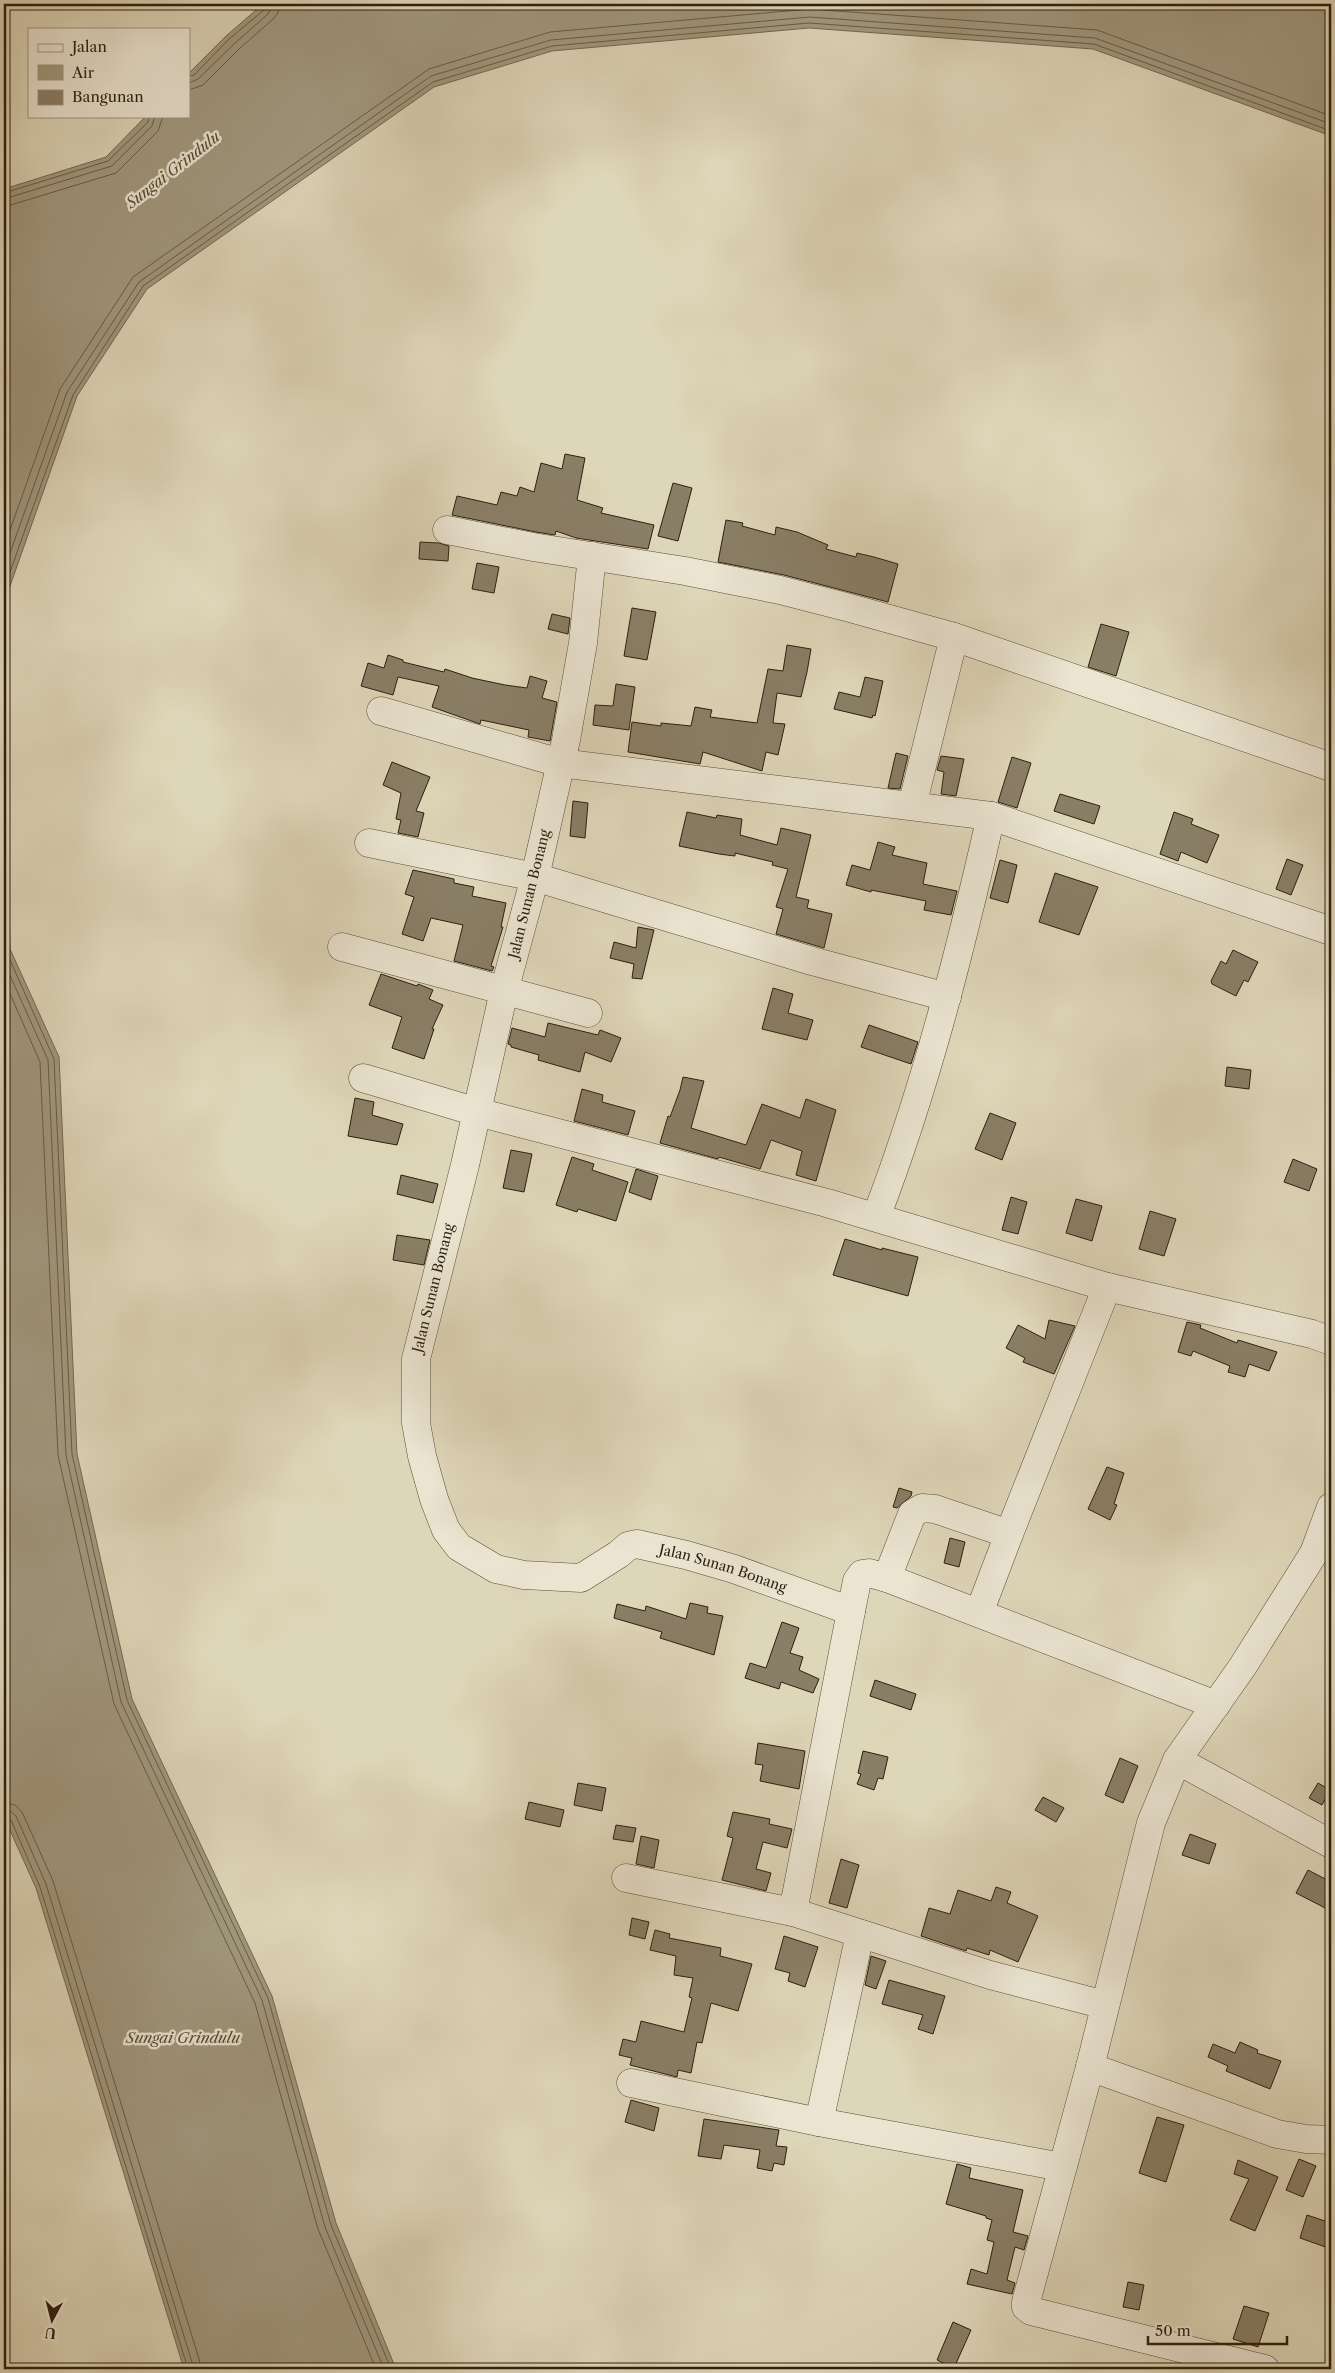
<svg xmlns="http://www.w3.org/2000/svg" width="1335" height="2373" viewBox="0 0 1335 2373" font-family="'Libre Caslon Text',serif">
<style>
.water{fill:#a1987e;stroke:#726851}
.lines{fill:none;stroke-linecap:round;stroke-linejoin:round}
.shore{stroke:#665c46;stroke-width:1}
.building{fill:#897e66;stroke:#2c1f0e}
.minor-casing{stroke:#584d38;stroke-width:29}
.minor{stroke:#eae4d1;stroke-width:28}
.labels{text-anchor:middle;stroke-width:5;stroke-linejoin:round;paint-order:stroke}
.street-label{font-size:14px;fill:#2c1f0e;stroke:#eae4d1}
.water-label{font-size:15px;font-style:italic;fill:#554935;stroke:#eae4d1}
</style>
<rect width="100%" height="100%" fill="#ded6b8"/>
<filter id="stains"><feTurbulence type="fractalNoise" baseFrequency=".004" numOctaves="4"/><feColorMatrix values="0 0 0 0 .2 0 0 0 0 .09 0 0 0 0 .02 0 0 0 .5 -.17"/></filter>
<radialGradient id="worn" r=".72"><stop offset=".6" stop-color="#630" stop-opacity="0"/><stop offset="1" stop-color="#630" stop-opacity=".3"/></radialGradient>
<g class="water">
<polygon points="263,4 1331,4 1331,136 1093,49 809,28 552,51 434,87 147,289 77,396 4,603 4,189 106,157 146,116 189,116 189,73 226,36"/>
<polygon points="4,717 10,949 59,1057 77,1454 132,1699 272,1996 336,2223 396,2369 184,2369 36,1888 4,1817"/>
</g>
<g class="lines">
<g class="shore">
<polyline points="189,76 194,75 229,39 264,10 266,4"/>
<polyline points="189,83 198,79 234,44 268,14 272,4"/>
<polyline points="189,90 203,85 239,49 273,19 278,13 279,4"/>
<polyline points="4,193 108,161 148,122 149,116"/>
<polyline points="4,199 112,166 152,126 155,116"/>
<polyline points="4,207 116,173 158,131 163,116"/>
<polyline points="4,547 60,389 133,277 429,69 550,32 810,9 1097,30 1331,116"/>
<polyline points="4,570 67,392 139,282 431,76 551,40 810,17 1095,38 1331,124"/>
<polyline points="4,589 73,395 143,286 433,82 552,46 809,23 1094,44 1331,131"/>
<polyline points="4,892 6,951 54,1059 72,1454 127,1700 268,1998 331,2225 391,2369"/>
<polyline points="4,962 48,1060 66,1455 121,1702 262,2000 325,2227 384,2369"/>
<polyline points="4,980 40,1062 58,1455 114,1704 255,2003 318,2229 376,2369"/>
<polyline points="4,1803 15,1805 22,1812 53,1881 202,2369"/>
<polyline points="4,1810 10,1811 16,1816 46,1884 194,2369"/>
<polyline points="4,1816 11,1820 40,1887 188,2369"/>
</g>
</g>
<g class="building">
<polygon points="565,454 585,458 577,500 603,508 601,513 654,525 648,549 576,538 556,531 555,535 536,532 452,515 457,496 497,505 501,492 517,496 520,487 534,492 541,463 562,469"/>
<polygon points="673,483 692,488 678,541 658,536"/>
<polygon points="726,520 743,523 742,526 775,535 776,527 797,532 828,545 826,549 856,557 857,553 874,557 898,564 888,602 784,575 718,562"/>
<polygon points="420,542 439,543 449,546 448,561 419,559"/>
<polygon points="477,563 499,567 494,593 472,589"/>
<polygon points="632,608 656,612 647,660 624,656"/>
<polygon points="552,614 570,618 568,634 548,629"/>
<polygon points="1101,624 1129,632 1116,676 1088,667"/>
<polygon points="787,645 811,649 807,672 801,697 777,693 773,723 785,724 778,755 766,752 762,771 703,752 700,764 628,752 632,722 661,726 661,723 691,726 695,707 712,710 710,717 757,723 768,669 783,671"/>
<polygon points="388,655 403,660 403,662 444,672 445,669 472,678 505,685 527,688 530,676 547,681 542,698 557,702 550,741 528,737 529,730 481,720 480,724 432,707 439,686 398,677 393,695 361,686 368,663 384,668"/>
<polygon points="865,677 883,681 875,716 873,715 872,718 834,709 839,692 860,697"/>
<polygon points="616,684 635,687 629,730 593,725 595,705 613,706"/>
<polygon points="896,753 908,756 900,789 888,788"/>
<polygon points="941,756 964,759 956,796 941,794 944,772 937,770"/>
<polygon points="1012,757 1031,763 1017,808 998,802"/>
<polygon points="392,762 430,777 416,811 424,813 418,837 398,833 401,820 396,819 401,793 383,785"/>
<polygon points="1060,794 1100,806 1094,824 1054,811"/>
<polygon points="573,801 588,803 585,838 570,836"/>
<polygon points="687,812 716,818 717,815 742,819 740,835 777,845 781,828 811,835 796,897 809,900 807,908 832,914 824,948 776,934 783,909 776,907 788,869 772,865 773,862 735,853 735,856 719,854 679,846"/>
<polygon points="1174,812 1193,819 1191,824 1219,835 1207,863 1181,852 1178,861 1160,854"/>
<polygon points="878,842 895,847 892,855 927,863 923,884 957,891 951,915 924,910 926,901 871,890 871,892 846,885 852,865 870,870"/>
<polygon points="1287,859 1303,865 1291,895 1276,889"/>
<polygon points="1000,860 1017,865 1008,903 990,898"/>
<polygon points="413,870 454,879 454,883 474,887 472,896 506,903 501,927 503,927 491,966 494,967 492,971 454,961 463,925 431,918 423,941 402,934 414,897 405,894"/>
<polygon points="1055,873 1098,887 1079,935 1039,922"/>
<polygon points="638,927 654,930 642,979 632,978 634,964 610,958 614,942 636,948"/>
<polygon points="1233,950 1258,962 1248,982 1244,980 1236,996 1212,984 1211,981 1221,961 1226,964"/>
<polygon points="381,974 417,986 418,984 433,990 429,999 443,1005 432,1029 434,1029 424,1059 392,1048 402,1017 369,1005"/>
<polygon points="773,988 793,994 788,1013 813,1020 807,1040 762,1029"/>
<polygon points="548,1023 598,1035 600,1030 621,1038 611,1062 585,1052 580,1072 538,1060 539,1055 511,1047 511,1045 508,1044 512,1028 545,1037"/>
<polygon points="869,1025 918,1042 911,1064 861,1047"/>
<polygon points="1227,1067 1251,1070 1249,1089 1225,1086"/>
<polygon points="683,1077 704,1081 691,1128 746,1145 762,1104 800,1118 806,1099 836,1110 816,1181 796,1175 802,1151 771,1140 760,1169 719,1157 718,1159 660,1143 668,1116 670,1117 680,1090"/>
<polygon points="582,1089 603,1095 602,1102 635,1111 628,1135 574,1121"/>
<polygon points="355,1098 374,1102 372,1115 403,1124 397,1145 348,1136"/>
<polygon points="990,1113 1016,1123 1002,1160 975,1149"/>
<polygon points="511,1150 532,1154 524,1192 503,1188"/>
<polygon points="572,1157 594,1164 592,1170 628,1182 616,1221 578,1209 577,1212 556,1205"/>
<polygon points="1293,1159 1317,1169 1309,1191 1284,1182"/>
<polygon points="636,1169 658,1176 651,1200 629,1192"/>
<polygon points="401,1175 438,1184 433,1203 397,1194"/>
<polygon points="1011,1197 1027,1202 1018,1234 1002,1230"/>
<polygon points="1076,1199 1102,1206 1092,1241 1066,1233"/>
<polygon points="1150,1211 1176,1219 1164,1256 1139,1249"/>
<polygon points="397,1235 430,1240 424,1265 393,1260"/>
<polygon points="845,1239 882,1250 882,1248 918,1257 908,1296 833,1275"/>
<polygon points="1049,1320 1075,1326 1054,1374 1023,1362 1025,1358 1006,1348 1018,1325 1045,1339"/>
<polygon points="1187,1322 1201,1325 1200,1328 1237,1343 1238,1340 1277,1352 1269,1371 1249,1364 1245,1377 1228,1372 1230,1366 1193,1351 1191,1356 1178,1352"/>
<polygon points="1107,1467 1124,1473 1114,1504 1117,1505 1110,1520 1088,1509"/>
<polygon points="899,1488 912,1492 911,1496 897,1508 893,1507"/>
<polygon points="950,1538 965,1542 959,1567 944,1563"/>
<polygon points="690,1603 708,1607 707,1613 723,1616 714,1655 660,1638 662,1632 614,1618 617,1604 645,1611 646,1606 686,1619"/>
<polygon points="782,1622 799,1628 790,1653 803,1657 799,1670 819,1679 813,1693 781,1682 779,1689 745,1678 750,1663 766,1668"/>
<polygon points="875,1680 916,1694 911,1710 870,1696"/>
<polygon points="758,1743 805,1751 799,1789 760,1781 763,1765 755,1764"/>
<polygon points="863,1751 888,1757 883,1779 878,1778 874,1790 857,1784 861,1774 858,1773"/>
<polygon points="1120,1758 1138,1766 1123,1803 1105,1795"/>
<polygon points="578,1783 606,1788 602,1811 574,1805"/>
<polygon points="1318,1783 1330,1790 1322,1805 1309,1798"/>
<polygon points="1043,1797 1064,1808 1056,1822 1035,1810"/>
<polygon points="529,1802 564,1810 560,1827 525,1819"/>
<polygon points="733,1812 770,1819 769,1824 792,1829 787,1848 763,1842 756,1869 771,1873 766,1891 722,1880 733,1838 727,1836"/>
<polygon points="616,1825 636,1828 633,1842 613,1839"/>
<polygon points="1190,1834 1216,1844 1209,1864 1182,1855"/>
<polygon points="641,1836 659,1840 654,1868 636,1864"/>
<polygon points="841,1859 859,1865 847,1908 829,1903"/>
<polygon points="1308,1870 1331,1882 1331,1911 1296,1893"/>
<polygon points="996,1887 1011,1892 1007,1903 1038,1916 1018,1962 990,1950 989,1955 967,1948 966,1951 921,1936 929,1908 950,1914 958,1890 991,1901"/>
<polygon points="632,1918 649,1922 645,1939 629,1935"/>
<polygon points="655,1930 670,1934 669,1938 721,1948 720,1956 752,1964 738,2011 711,2003 702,2043 697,2042 691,2073 678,2070 677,2077 630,2065 632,2058 619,2055 623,2039 636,2042 641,2021 684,2032 692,1998 689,1997 693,1978 674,1975 676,1956 650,1950"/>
<polygon points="784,1936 818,1947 805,1987 788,1981 790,1973 775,1969"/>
<polygon points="871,1956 886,1961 876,1989 865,1985"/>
<polygon points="889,1980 945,1996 933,2034 918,2029 923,2015 882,2004"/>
<polygon points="1240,2042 1258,2050 1257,2053 1281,2061 1270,2089 1226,2071 1228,2066 1208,2057 1213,2044 1235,2053"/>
<polygon points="631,2100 659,2108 654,2131 625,2122"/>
<polygon points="1157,2117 1184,2125 1166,2182 1139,2173"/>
<polygon points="704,2119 779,2130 776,2146 787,2147 784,2165 774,2163 772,2171 757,2168 760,2150 724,2145 721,2159 698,2156"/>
<polygon points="1299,2159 1316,2166 1303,2197 1286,2190"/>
<polygon points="1238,2160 1278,2177 1255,2231 1230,2220 1249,2179 1234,2174"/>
<polygon points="957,2164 971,2168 969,2178 1023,2190 1013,2232 1028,2236 1024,2250 1015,2247 1007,2280 1015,2283 1012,2294 967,2284 971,2269 987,2274 994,2242 987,2240 992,2220 986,2218 986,2216 946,2204"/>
<polygon points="1307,2215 1331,2223 1331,2249 1300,2238"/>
<polygon points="1128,2282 1144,2285 1139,2310 1123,2307"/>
<polygon points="1244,2306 1269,2313 1258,2347 1233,2339"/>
<polygon points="953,2322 971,2330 954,2368 937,2360"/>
</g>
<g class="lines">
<g class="minor-casing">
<g id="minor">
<polyline points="447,530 533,547 685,571 780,590 850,608 954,637 1331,767"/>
<path id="s1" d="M592,556L583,643L566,740L535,877L504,991L465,1165L416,1359V1423L422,1456L434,1499L446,1530L459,1547L496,1569L524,1575L581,1578L619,1554L628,1546L637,1544L686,1555L734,1569L851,1611"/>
<polyline points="381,711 560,763 991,816 1331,931"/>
<polyline points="912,806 954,637"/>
<polyline points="369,843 535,877 812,961 947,997"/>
<polyline points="342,947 588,1013"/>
<polyline points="363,1078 477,1112 827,1203 1107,1287 1312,1334 1331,1341"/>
<path d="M876,1217C926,1087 960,952 991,816"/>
<polyline points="887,1578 912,1514 922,1508 935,1509 1009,1534 1107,1287"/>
<polyline points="979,1613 1009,1534"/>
<polyline points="1177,1760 1331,1844"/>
<polyline points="626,1878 793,1912 990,1975 1105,2005"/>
<polyline points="793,1912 851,1611 857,1581 862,1574 869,1573 887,1578 1216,1705"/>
<polyline points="1090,2067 1277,2134 1306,2139 1331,2140"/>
<polyline points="631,2083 819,2122 1062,2167"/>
<polyline points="819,2122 860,1934"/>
<polyline points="1265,2369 1031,2311 1026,2307 1026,2302 1090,2067 1151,1823 1177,1760 1243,1666 1314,1553 1331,1507"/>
</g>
</g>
<use href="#minor" class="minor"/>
</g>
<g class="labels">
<g class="street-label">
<text transform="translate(529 894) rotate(-76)" y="5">Jalan Sunan Bonang</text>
<text transform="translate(433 1288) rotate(-76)" y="5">Jalan Sunan Bonang</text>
<text dy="5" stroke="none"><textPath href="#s1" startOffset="1304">Jalan Sunan Bonang</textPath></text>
</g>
<g class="water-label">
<text transform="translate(173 170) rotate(-38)" y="5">Sungai Grindulu</text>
<text x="183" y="2043">Sungai Grindulu</text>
</g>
</g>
<rect width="1335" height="2373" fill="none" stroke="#ded6b8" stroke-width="20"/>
<rect x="5" y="5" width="1325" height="2363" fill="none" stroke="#2c1f0e" stroke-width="2.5"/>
<rect x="10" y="10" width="1315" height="2353" fill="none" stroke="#2c1f0e"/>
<rect x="28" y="28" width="162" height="90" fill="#eae4d1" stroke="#9e9583"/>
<rect x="38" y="44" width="25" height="8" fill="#eae4d1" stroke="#9e9583"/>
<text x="72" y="52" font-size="15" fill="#2c1f0e">Jalan</text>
<rect x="38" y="65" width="25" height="15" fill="#a1987e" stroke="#9e9583"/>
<text x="72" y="78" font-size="15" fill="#2c1f0e">Air</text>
<rect x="38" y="90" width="25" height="15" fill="#897e66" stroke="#9e9583"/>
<text x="72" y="102" font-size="15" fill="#2c1f0e">Bangunan</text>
<g transform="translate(52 2320) rotate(187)" stroke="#eae4d1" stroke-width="4" paint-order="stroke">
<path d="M0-4L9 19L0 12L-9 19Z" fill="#2c1f0e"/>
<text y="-8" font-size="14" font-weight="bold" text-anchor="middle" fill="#2c1f0e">U</text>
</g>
<path d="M1148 2336v8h139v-8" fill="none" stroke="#2c1f0e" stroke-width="2.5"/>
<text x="1155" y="2336" font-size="15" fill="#2c1f0e" stroke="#eae4d1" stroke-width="4" paint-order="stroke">50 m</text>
<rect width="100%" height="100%" filter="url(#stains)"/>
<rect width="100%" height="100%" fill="url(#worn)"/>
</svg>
